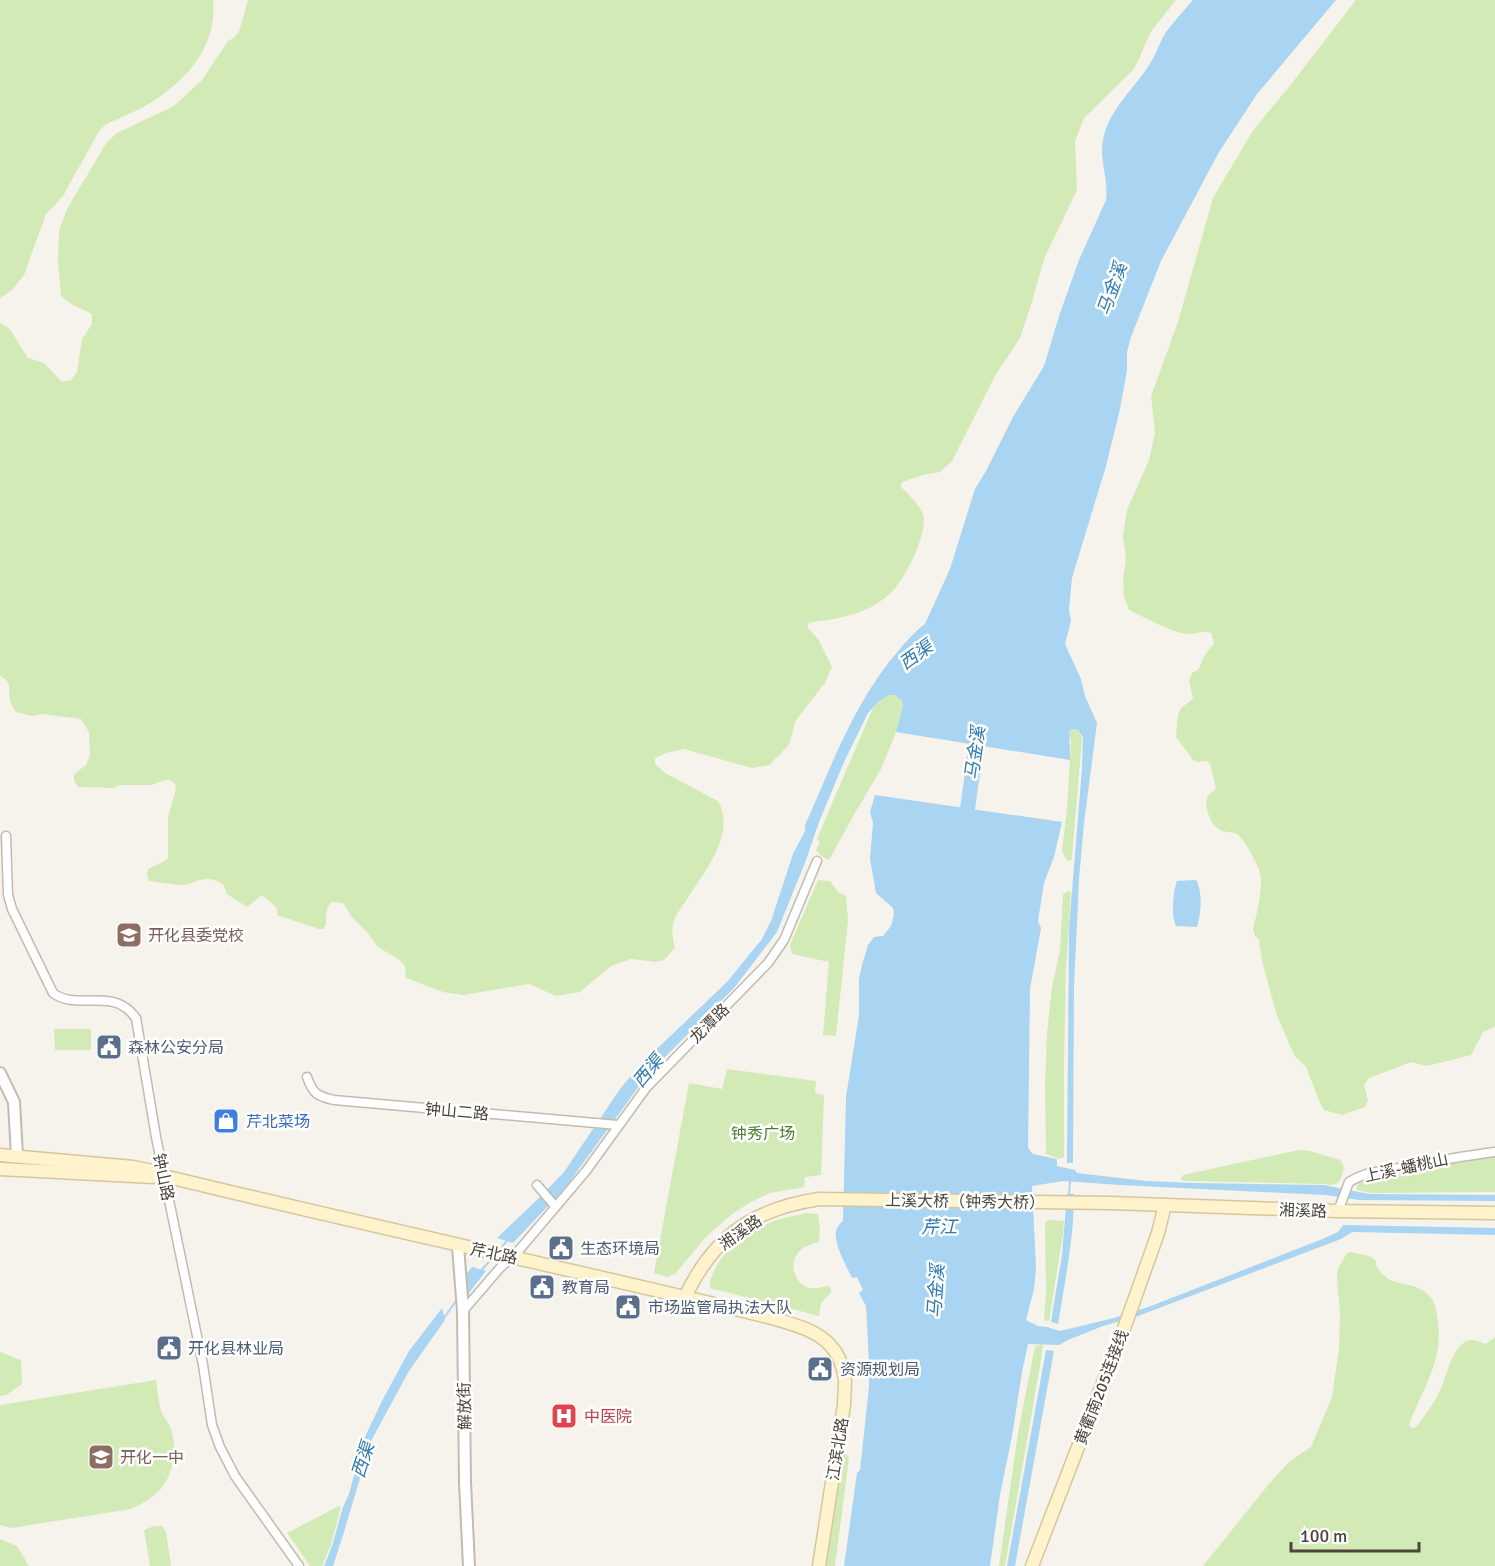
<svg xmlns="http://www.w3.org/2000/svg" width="1495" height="1566" viewBox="0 0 1495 1566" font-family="Signika,'Noto Sans SC',sans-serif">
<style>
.green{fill:#d2eab5}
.water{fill:#a9d4f2}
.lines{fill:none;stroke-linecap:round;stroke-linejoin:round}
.stream{stroke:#a9d4f2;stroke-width:2}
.river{stroke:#a9d4f2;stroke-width:15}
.minor-casing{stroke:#c2bbae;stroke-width:11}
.tertiary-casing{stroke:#c2bbae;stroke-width:14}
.secondary-casing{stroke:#d6c79b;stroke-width:15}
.minor{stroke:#fff;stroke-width:8}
.tertiary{stroke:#fff;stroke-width:10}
.secondary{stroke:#fff3cd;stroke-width:12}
.labels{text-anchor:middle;stroke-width:5;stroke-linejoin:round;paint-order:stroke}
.education-label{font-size:16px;fill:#785e54;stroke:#fff;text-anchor:start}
.street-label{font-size:16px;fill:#4b4439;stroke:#fff}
.service-label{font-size:16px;fill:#4e5e75;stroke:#fff;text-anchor:start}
.shop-label{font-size:16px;fill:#366cbe;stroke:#fff;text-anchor:start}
.park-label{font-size:16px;fill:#4a7f2a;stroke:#fff}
.health-label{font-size:16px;fill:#be3a42;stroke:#fff;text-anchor:start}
.water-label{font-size:18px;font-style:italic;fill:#2e7ab2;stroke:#fff}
</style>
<rect width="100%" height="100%" fill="#f6f3ec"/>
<g class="green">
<path d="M0,0H213C217,45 190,76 155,100C140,110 121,117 105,125L99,131L63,196L46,214L24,275L11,291L0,298Z"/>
<path d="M248,0H1176L1150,33L1139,59L1133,70L1084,118L1075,141L1077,190L1044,259L1032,302L1020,338L995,376L952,461L940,472L923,475L902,482L901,487C908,494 918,503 922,512C930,528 909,570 898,584C894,591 885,598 878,603C859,615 834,620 812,622L808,624V628L818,639L832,667L825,683L796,720L789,745L769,765L752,768L684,749L666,753L655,758V764L665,773L718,801C737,835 703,873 686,901C682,907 676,914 674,921C671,930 673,939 675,948L664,960L656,962L631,959L611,966L580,992L556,996L529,984L463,995L443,992L406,978L405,966L401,961L378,947L367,932L352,917L343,903L332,902C325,908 326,916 326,925L323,929H319L277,915V908L262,895L247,907L227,894L223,884C199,872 198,886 179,885C169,884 159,882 149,881L147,875L148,869L165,861L168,858V817L176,789L175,784L170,780H165L151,785H120L114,788L78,787L74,781V774L86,765L90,755L89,732L81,719L42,714L32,716L16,712C14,709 12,706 11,703C7,691 14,682 0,676V323L9,328L28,358L44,363L62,382L71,380L77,372L82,339L92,324V314L73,305L61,296L58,263L59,231L67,209L107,142L117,133L174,106L202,80L228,41L235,37L239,32Z"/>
<path d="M1356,0H1495V1027L1483,1032L1471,1055L1427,1066L1411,1062L1369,1078L1364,1085L1368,1100L1365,1107L1342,1115L1324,1110L1318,1098L1306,1067L1294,1055L1276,1013L1262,961L1259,940L1255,936L1253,930C1256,914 1265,885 1259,870C1256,862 1245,840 1238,835C1233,831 1226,833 1220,830C1211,826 1204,807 1207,798C1209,793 1214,792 1216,788L1210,764L1207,761L1197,762L1193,760L1176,737L1178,715L1181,708L1193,699L1189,680L1192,673L1199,669L1203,658L1214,643L1211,633C1203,630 1196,634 1188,634C1175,634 1142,616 1129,610L1124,597L1123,578L1126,559L1123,536L1127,510L1149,460L1155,433L1151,396L1178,322L1213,198L1254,129L1289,87Z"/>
<polygon points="889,695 895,695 902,701 903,706 896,732 881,769 851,820 829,860 820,855 816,850 820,842 817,839 873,708 878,702"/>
<polygon points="1074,729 1078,730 1082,739 1072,856 1072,859 1069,861 1066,859 1062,851 1067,809 1071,741 1069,734 1070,730"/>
<polygon points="818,880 830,881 838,892 846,896 848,920 836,1036 823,1035 829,962 792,954 790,945"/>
<polygon points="1068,891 1071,892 1066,969 1064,1067 1064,1157 1060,1159 1046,1154 1045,1086 1047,1033 1052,987 1060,950 1063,894"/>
<polygon points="54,1029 91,1029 91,1050 55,1050"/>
<polygon points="727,1069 816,1081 815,1093 824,1095 821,1175 805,1177 804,1187 770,1193 749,1203 731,1215 706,1237 675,1274 667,1277 654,1273 689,1083 722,1089"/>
<path d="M1299,1150L1310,1151L1340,1160C1347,1166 1342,1175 1339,1182L1332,1185L1324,1184L1186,1181L1181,1180V1179L1183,1175Z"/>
<polygon points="1495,1156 1495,1192 1371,1193 1357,1190 1356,1188 1359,1183 1370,1179"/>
<path d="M807,1213L818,1214L820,1228L819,1242C811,1244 804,1246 798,1253C788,1264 795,1284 809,1288C816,1289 822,1287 828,1286L831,1289V1292L821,1303L819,1316L710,1288C709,1257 753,1228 780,1219C788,1217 798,1215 807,1213Z"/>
<polygon points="1052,1220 1064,1221 1063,1234 1049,1321 1044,1320 1046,1294 1045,1224 1046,1221"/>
<path d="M1352,1252C1358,1254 1369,1255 1374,1259C1378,1263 1374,1262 1377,1267C1379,1271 1386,1278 1390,1280C1402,1285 1412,1283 1425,1292C1433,1298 1436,1305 1437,1315C1445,1361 1424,1384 1409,1425L1410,1427L1415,1428C1425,1416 1434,1403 1441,1389C1447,1375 1453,1341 1472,1340C1476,1340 1482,1343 1486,1344L1495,1337V1566H1203L1268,1485L1290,1461L1311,1447L1332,1397L1339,1349L1340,1312L1337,1279L1338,1268L1347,1253Z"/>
<polygon points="1041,1345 1043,1346 1040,1366 1005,1566 999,1566 1018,1433 1035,1346"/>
<polygon points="0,1352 21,1360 22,1384 6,1395 0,1396"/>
<path d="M156,1380C158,1391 158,1403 162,1413C164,1418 169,1423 171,1429C178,1450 173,1479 156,1494C148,1500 140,1505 131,1509L11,1528L0,1525V1405Z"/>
<polygon points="846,1454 849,1458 835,1566 824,1566 840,1456"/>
<polygon points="339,1506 341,1507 331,1544 322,1566 310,1566 287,1533"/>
<polygon points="154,1526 162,1526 166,1532 171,1566 150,1566 144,1530"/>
<polygon points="0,1539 17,1546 29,1566 0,1566"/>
</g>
<g class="water">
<path d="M1193,0H1336L1257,94L1219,152L1161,261L1131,337L1127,352V370L1120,409L1106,466L1072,578L1069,610L1071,621L1065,644L1081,679L1085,696L1097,723L1084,823L1079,879L1074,987L1073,1163H1067L1069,928L1082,768L1083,738L1078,730L1074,729L1070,730C1069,736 1070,752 1070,760L896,732L903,706L902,701L895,695H889L878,702L868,713L844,762L819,822L806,860L777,932L734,988L654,1068L642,1082L565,1188L513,1243L497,1238L540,1197L564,1172L620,1089L640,1065L727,982L762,939L771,921L793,854L805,831V825C832,765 855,700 899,650C907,641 915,631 925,624L950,569L975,489L986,471L1013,417L1044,366L1060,313L1079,260L1106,200C1109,180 1099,161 1103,140C1109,108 1135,89 1151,62C1157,53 1160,41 1166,32C1174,21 1184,11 1193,0Z"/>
<path d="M875,795L1062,822L1054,857L1044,883L1038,921L1041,928L1030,989L1028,1148L1033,1154L1057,1159V1166L1075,1170L1077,1173L1146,1181L1195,1183L1324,1185L1369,1194L1495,1195V1201L1359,1200L1325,1195L1120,1185L1063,1181L1032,1186L1036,1267L1034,1289L1026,1320L1038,1326L1047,1327L1060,1331L1114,1318L1151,1306L1320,1240L1338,1232L1343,1225L1495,1228V1235L1352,1232L1341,1239L1138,1316L1103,1326L1068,1340L1059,1345L1028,1344L1022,1372L1012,1436L1000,1495L990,1566H844L857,1473L860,1470L869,1387V1362L866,1306L859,1293L863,1290L857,1277L852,1278C847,1267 831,1240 837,1228C838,1225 841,1223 843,1221L846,1097L859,1015V979L862,965L868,945L874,937L883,936L891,926L894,915L893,908L876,893L870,859L873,823L870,812Z"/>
<path d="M1196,880C1203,892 1201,914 1197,927L1176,926C1171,916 1173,891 1177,881Z"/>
<path d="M1067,1194H1074C1074,1238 1065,1281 1058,1324L1051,1322L1062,1255Z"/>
<polygon points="472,1267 486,1271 468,1294 464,1277"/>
<polygon points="442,1308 445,1320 409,1371 371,1441 344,1532 333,1566 324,1566 332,1546 343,1507 349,1494 363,1441 382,1401 409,1351"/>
<polygon points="1046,1350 1054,1351 1015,1566 1007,1566"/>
</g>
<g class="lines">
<g class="stream">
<polyline points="1069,1195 1070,1180"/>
<polyline points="499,1250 507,1241"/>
<polyline points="481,1271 493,1257"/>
<polyline points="444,1318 458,1298"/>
</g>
<polyline class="river" points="965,827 979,726"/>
<g class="minor-casing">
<g id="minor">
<path d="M6,836L8,895L12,909L53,993C74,1009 105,992 126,1008C130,1010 133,1015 136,1018L156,1137L203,1365L212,1425L220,1447L235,1476L299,1566"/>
<path d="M307,1077C313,1094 317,1096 334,1100L618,1125"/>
<polyline points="537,1185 555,1206"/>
<path d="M1338,1211L1349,1182C1368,1171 1373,1173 1393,1169C1427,1163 1461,1156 1495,1152"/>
<polyline points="463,1311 500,1268 520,1249 586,1171 646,1088 768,963 784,940 817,861"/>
</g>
</g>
<g class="tertiary-casing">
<g id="tertiary">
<polyline points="0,1073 14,1102 17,1156"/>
<polyline points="458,1246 463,1311 465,1482 469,1566"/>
</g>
</g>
<g class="secondary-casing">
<g id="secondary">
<path d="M0,1155L133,1167L148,1170L164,1176C365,1225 567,1268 768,1317C806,1328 840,1335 845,1381C845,1389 844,1397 844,1405L819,1566"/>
<polyline points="0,1169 153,1177"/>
<path d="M685,1297C714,1236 753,1209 819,1199L1111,1203L1338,1211L1495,1213"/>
<polyline points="1032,1566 1126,1323 1158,1233 1165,1205"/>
</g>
</g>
<use href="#minor" class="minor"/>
<use href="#tertiary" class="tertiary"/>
<use href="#secondary" class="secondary"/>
</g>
<defs>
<g id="school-square" transform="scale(1.35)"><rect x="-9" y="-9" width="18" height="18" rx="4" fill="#8d6e63" stroke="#fff"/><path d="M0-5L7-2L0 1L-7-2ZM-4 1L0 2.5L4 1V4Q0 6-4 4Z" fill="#fff"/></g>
<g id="civic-square" transform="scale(1.35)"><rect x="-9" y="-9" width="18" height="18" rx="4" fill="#5c6f8a" stroke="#fff"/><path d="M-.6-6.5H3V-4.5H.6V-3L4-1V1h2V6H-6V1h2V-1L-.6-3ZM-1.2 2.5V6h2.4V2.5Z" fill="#fff"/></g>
<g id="shop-square" transform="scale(1.35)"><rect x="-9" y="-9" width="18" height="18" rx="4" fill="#3f7fe0" stroke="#fff"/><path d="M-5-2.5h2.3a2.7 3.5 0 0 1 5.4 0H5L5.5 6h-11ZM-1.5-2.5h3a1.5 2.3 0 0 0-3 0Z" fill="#fff"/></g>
<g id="hospital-square" transform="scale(1.35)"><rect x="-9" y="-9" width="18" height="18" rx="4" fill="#e0444e" stroke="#fff"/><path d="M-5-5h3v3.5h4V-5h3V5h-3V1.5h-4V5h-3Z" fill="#fff"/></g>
</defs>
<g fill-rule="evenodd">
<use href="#school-square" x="129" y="935"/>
<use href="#civic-square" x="109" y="1047"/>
<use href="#shop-square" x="226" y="1121"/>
<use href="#civic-square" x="561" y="1248"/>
<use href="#civic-square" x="542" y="1287"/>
<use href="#civic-square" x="628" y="1307"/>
<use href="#civic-square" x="169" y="1348"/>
<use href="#civic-square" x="820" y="1369"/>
<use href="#hospital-square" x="564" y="1416"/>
<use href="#school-square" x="101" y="1457"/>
</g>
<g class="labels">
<g class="education-label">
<text x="148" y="941">开化县委党校</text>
<text x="120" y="1463">开化一中</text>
</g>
<g class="street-label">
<text transform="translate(709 1023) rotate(-45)" y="6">龙潭路</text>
<text transform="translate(457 1111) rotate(5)" y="6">钟山二路</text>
<text transform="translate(1406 1167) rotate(-12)" y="6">上溪-蟠桃山</text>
<text transform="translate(164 1177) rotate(78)" y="6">钟山路</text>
<text transform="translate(965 1201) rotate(1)" y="6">上溪大桥（钟秀大桥）</text>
<text transform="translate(1303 1210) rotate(2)" y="6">湘溪路</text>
<text transform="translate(740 1232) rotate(-35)" y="6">湘溪路</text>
<text transform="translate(494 1253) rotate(12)" y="6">芹北路</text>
<text transform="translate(1101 1387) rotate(-69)" y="6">黄衢南205连接线</text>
<text transform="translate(464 1406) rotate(-91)" y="6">解放街</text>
<text transform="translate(837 1449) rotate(-81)" y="6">江滨北路</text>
</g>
<g class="service-label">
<text x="128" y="1053">森林公安分局</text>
<text x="580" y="1254">生态环境局</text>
<text x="562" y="1293">教育局</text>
<text x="648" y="1313">市场监管局执法大队</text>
<text x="188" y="1354">开化县林业局</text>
<text x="840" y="1375">资源规划局</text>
</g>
<g class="shop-label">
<text x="246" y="1127">芹北菜场</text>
</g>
<g class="park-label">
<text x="763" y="1139">钟秀广场</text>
</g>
<g class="health-label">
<text x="584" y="1422">中医院</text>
</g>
<g class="water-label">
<text transform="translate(1112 289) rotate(-70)" y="6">马金溪</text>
<text transform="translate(916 655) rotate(-36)" y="6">西渠</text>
<text transform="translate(975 753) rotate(-82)" y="6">马金溪</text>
<text transform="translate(648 1071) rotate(-50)" y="6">西渠</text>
<text x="939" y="1233">芹江</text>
<text transform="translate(936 1291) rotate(-86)" y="6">马金溪</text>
<text transform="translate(363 1460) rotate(-72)" y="6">西渠</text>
</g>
</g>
<path d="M1291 1542v9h128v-9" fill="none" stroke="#4b4439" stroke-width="3"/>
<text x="1300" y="1542" font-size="18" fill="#4b4439" stroke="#ffffff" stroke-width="4.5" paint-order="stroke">100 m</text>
</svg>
